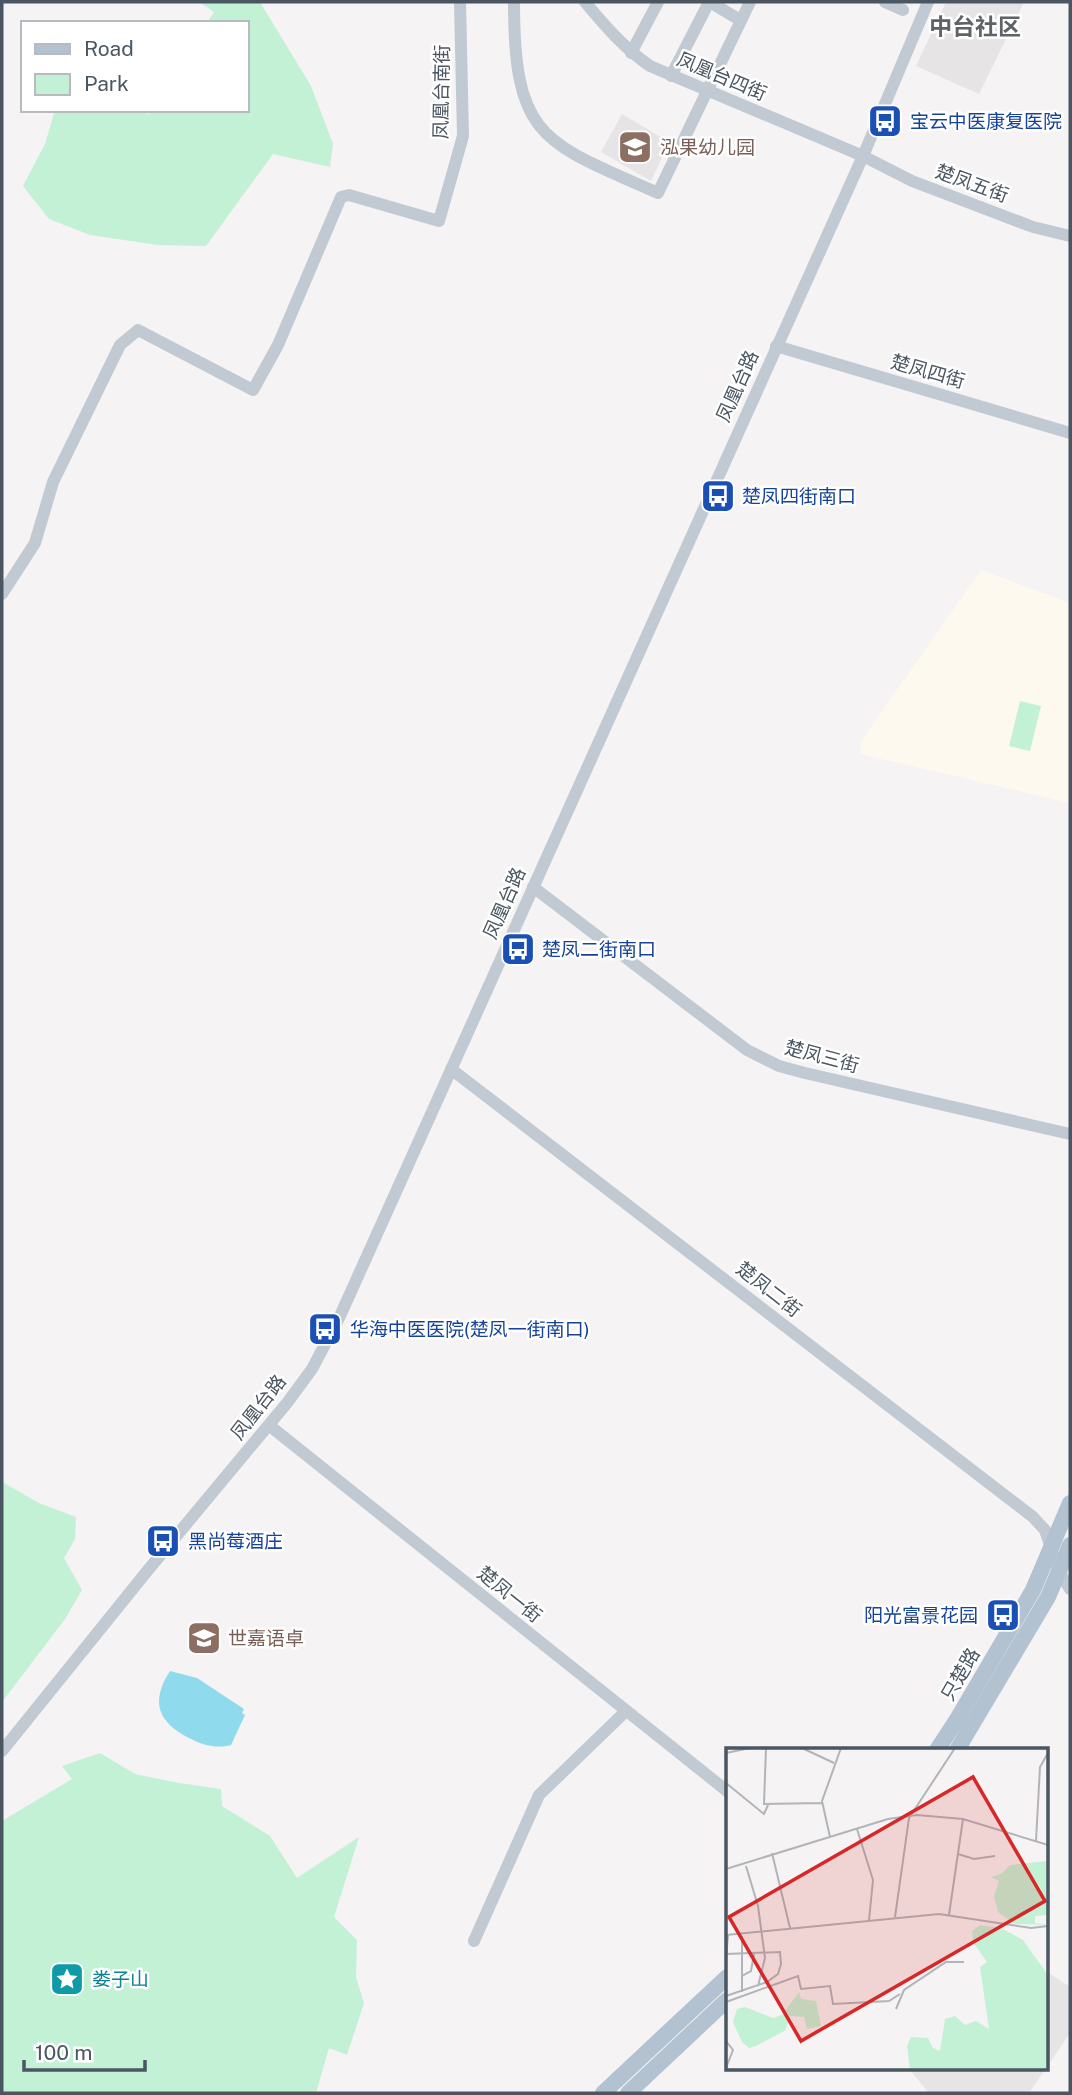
<svg xmlns="http://www.w3.org/2000/svg" width="1072" height="2095" viewBox="0 0 1072 2095" font-family="'Public Sans','Noto Sans SC',sans-serif">
<style>
.commercial{fill:#fdf9ef}
.education{fill:#e6e4e5}
.green{fill:#c3f1d5}
.water{fill:#90daee}
.lines{fill:none;stroke-linecap:round;stroke-linejoin:round}
.minor{stroke:#c1cad2;stroke-width:12}
.major{stroke:#b3c2d1;stroke-width:16}
.labels{text-anchor:middle;stroke-width:5;stroke-linejoin:round;paint-order:stroke}
.street-label{font-size:19px;fill:#4a5661;stroke:#fff}
.transit-label{font-size:19px;fill:#164399;stroke:#fff;text-anchor:start}
.education-label{font-size:19px;fill:#785e54;stroke:#fff;text-anchor:start}
.culture-label{font-size:19px;fill:#0d838f;stroke:#fff;text-anchor:start}
.quarter-label{font-size:23px;font-weight:bold;fill:#5f6368;stroke:#fff}
.inset-road{fill:none;stroke:#b1b4b9;stroke-width:2}
.view{fill:#d62828;fill-opacity:0.15;stroke:#d62828;stroke-width:3.5}
.inset-edge{fill:none;stroke:#4a5661;stroke-width:3.5}
</style>
<rect width="100%" height="100%" fill="#f5f3f3"/>
<polygon class="commercial" points="981,570 1070,603 1070,803 860,754 861,741"/>
<g class="education">
<polygon points="946,2 1024,2 979,94 916,66"/>
<polygon points="622,114 669,142 651,181 601,152"/>
<polygon points="1046,1971 1070,1987 1070,2033 1029,2093 929,2093 909,2069 1046,2069"/>
</g>
<g class="green">
<polygon points="199,2 260,2 311,86 333,144 330,167 273,154 206,246 158,245 90,235 49,219 23,186 45,144 55,110 142,110 149,114 152,110 247,110 247,23 207,23 214,12"/>
<polygon points="1020,701 1041,706 1030,751 1009,746"/>
<polygon points="2,1482 39,1503 76,1517 75,1539 64,1558 82,1590 65,1619 2,1702"/>
<polygon points="100,1753 135,1774 179,1783 221,1789 222,1806 270,1836 297,1878 359,1837 334,1917 357,1940 356,1977 364,2003 347,2055 329,2048 316,2093 2,2093 2,1821 72,1779 62,1766"/>
</g>
<path class="water" d="M170,1671L197,1678L244,1709L242,1713L245,1715L231,1745C217,1749 202,1745 189,1738C158,1722 150,1702 170,1671Z"/>
<g class="lines">
<g class="minor">
<path d="M514,2C514,139 543,142 658,193L750,2"/>
<path d="M585,2C605,26 624,48 650,66L863,156L912,181L1033,227L1070,236"/>
<polyline points="710,2 740,20"/>
<polyline points="885,2 903,10"/>
<polyline points="631,53 658,2"/>
<polyline points="671,76 709,2"/>
<polyline points="776,346 1070,433"/>
<polyline points="2,594 35,543 53,482 120,345 138,330 253,390 278,345 341,197 349,195 439,221 463,136 460,2"/>
<polyline points="533,887 747,1050 779,1066 805,1073 1070,1134"/>
<polyline points="451,1069 1033,1517 1045,1530 1059,1572 1070,1589"/>
<polyline points="270,1426 727,1791"/>
<polyline points="2,1751 148,1570 287,1403 312,1369 340,1316 863,156 928,2"/>
<polyline points="474,1941 539,1795 626,1711"/>
</g>
<g class="major">
<polyline points="937,1750 956,1721 1033,1590 1070,1503"/>
<polyline points="957,1750 1048,1597 1070,1545"/>
<polyline points="603,2093 727,1977"/>
<polyline points="628,2093 727,2000"/>
</g>
</g>
<defs>
<g id="bus-square" transform="scale(1.75)"><rect x="-9" y="-9" width="18" height="18" rx="4" fill="#1a4fb4" stroke="#fff"/><path d="M-5-6H5V4H4V6H2V4H-2V6H-4V4H-5ZM-3.5-4V0h7V-4ZM-3.5 1.2v1.5H-2V1.2ZM2 1.2v1.5H3.5V1.2Z" fill="#fff"/></g>
<g id="school-square" transform="scale(1.75)"><rect x="-9" y="-9" width="18" height="18" rx="4" fill="#8d6e63" stroke="#fff"/><path d="M0-5L7-2L0 1L-7-2ZM-4 1L0 2.5L4 1V4Q0 6-4 4Z" fill="#fff"/></g>
<g id="sight-square" transform="scale(1.75)"><rect x="-9" y="-9" width="18" height="18" rx="4" fill="#0f9aa8" stroke="#fff"/><path d="M0-6L1.8-2.2L6-1.7L2.9 1.2L3.7 5.4L0 3.3L-3.7 5.4L-2.9 1.2L-6-1.7L-1.8-2.2Z" fill="#fff"/></g>
</defs>
<g fill-rule="evenodd">
<use href="#bus-square" x="885" y="121"/>
<use href="#school-square" x="635" y="147"/>
<use href="#bus-square" x="718" y="496"/>
<use href="#bus-square" x="518" y="949"/>
<use href="#bus-square" x="325" y="1329"/>
<use href="#bus-square" x="163" y="1541"/>
<use href="#bus-square" x="1003" y="1615"/>
<use href="#school-square" x="204" y="1638"/>
<use href="#sight-square" x="67" y="1979"/>
</g>
<g class="labels">
<g class="street-label">
<text transform="translate(722 76) rotate(23)" y="7">凤凰台四街</text>
<text transform="translate(441 92) rotate(-89)" y="7">凤凰台南街</text>
<text transform="translate(972 183) rotate(20)" y="7">楚凤五街</text>
<text transform="translate(928 371) rotate(16)" y="7">楚凤四街</text>
<text transform="translate(737 386) rotate(-66)" y="7">凤凰台路</text>
<text transform="translate(504 903) rotate(-66)" y="7">凤凰台路</text>
<text transform="translate(822 1056) rotate(15)" y="7">楚凤三街</text>
<text transform="translate(769 1289) rotate(38)" y="7">楚凤二街</text>
<text transform="translate(258 1407) rotate(-52)" y="7">凤凰台路</text>
<text transform="translate(510 1594) rotate(39)" y="7">楚凤一街</text>
<text transform="translate(960 1674) rotate(-60)" y="7">只楚路</text>
</g>
<g class="transit-label">
<text x="910" y="128">宝云中医康复医院</text>
<text x="742" y="503">楚凤四街南口</text>
<text x="542" y="956">楚凤二街南口</text>
<text x="350" y="1336">华海中医医院(楚凤一街南口)</text>
<text x="188" y="1548">黑尚莓酒庄</text>
<text x="978" y="1622" text-anchor="end">阳光富景花园</text>
</g>
<g class="education-label">
<text x="660" y="154">泓果幼儿园</text>
<text x="228" y="1645">世嘉语卓</text>
</g>
<g class="culture-label">
<text x="92" y="1986">娄子山</text>
</g>
<g class="quarter-label">
<text x="975" y="35">中台社区</text>
</g>
</g>
<g transform="translate(726 1748)">
<rect width="322" height="322" fill="#f5f3f3"/>
<path d="M322,113V167L309,168V175L322,177L288,176L272,164L268,148L273,133L265,129L275,126L284,117ZM254,177L275,180L297,192L322,227V322H184L181,298L185,289L202,290L207,300L214,303L219,271L229,268L239,277L250,273L263,281L254,219L261,214L247,194L246,183ZM73,244L75,251L90,253L95,278L81,281L78,269L63,268L60,282L30,298L23,300L16,294L7,274L11,261L19,259L47,270L56,267Z" fill="#c3f1d5"/>
<path class="inset-road" d="M40,0L38,56L96,55M76,0L108,15M0,5L24,0M0,35L38,66L42,57M131,81L147,132L143,172M104,89L96,53L115,0M310,93L314,19L322,5M46,105L64,180M232,106L248,111L269,108M20,118L32,158L39,210L32,238M0,121L162,71L191,67L237,71L322,97M223,167L237,71M169,169L183,70L229,0M0,187L213,166L305,180L322,178M0,210L2,187M16,228L25,223L28,206M16,244V188M0,248L41,234L52,226L55,216L54,204L0,206M0,254L72,228L75,241L104,238L107,256L163,253L174,246M170,261L178,242L220,214H238M0,293L7,302L0,320"/>
<path class="view" d="M247,29L319,153L75,293L3,169Z"/>
<rect width="322" height="322" class="inset-edge"/>
</g>
<rect width="1072" height="2095" fill="none" stroke="#4a5661" stroke-width="7"/>
<rect x="21" y="21" width="228" height="91" fill="#ffffff" stroke="#b7bbc0" stroke-width="2"/>
<rect x="35" y="44" width="35" height="10" fill="#b3c2d1" stroke="#b7bbc0" stroke-width="2"/>
<text x="84" y="56" font-size="21" fill="#4a5661">Road</text>
<rect x="35" y="74" width="35" height="21" fill="#c3f1d5" stroke="#b7bbc0" stroke-width="2"/>
<text x="84" y="91" font-size="21" fill="#4a5661">Park</text>
<path d="M24 2060v10h121v-10" fill="none" stroke="#4a5661" stroke-width="3.5"/>
<text x="35" y="2060" font-size="21" fill="#4a5661" stroke="#ffffff" stroke-width="5" paint-order="stroke">100 m</text>
</svg>
